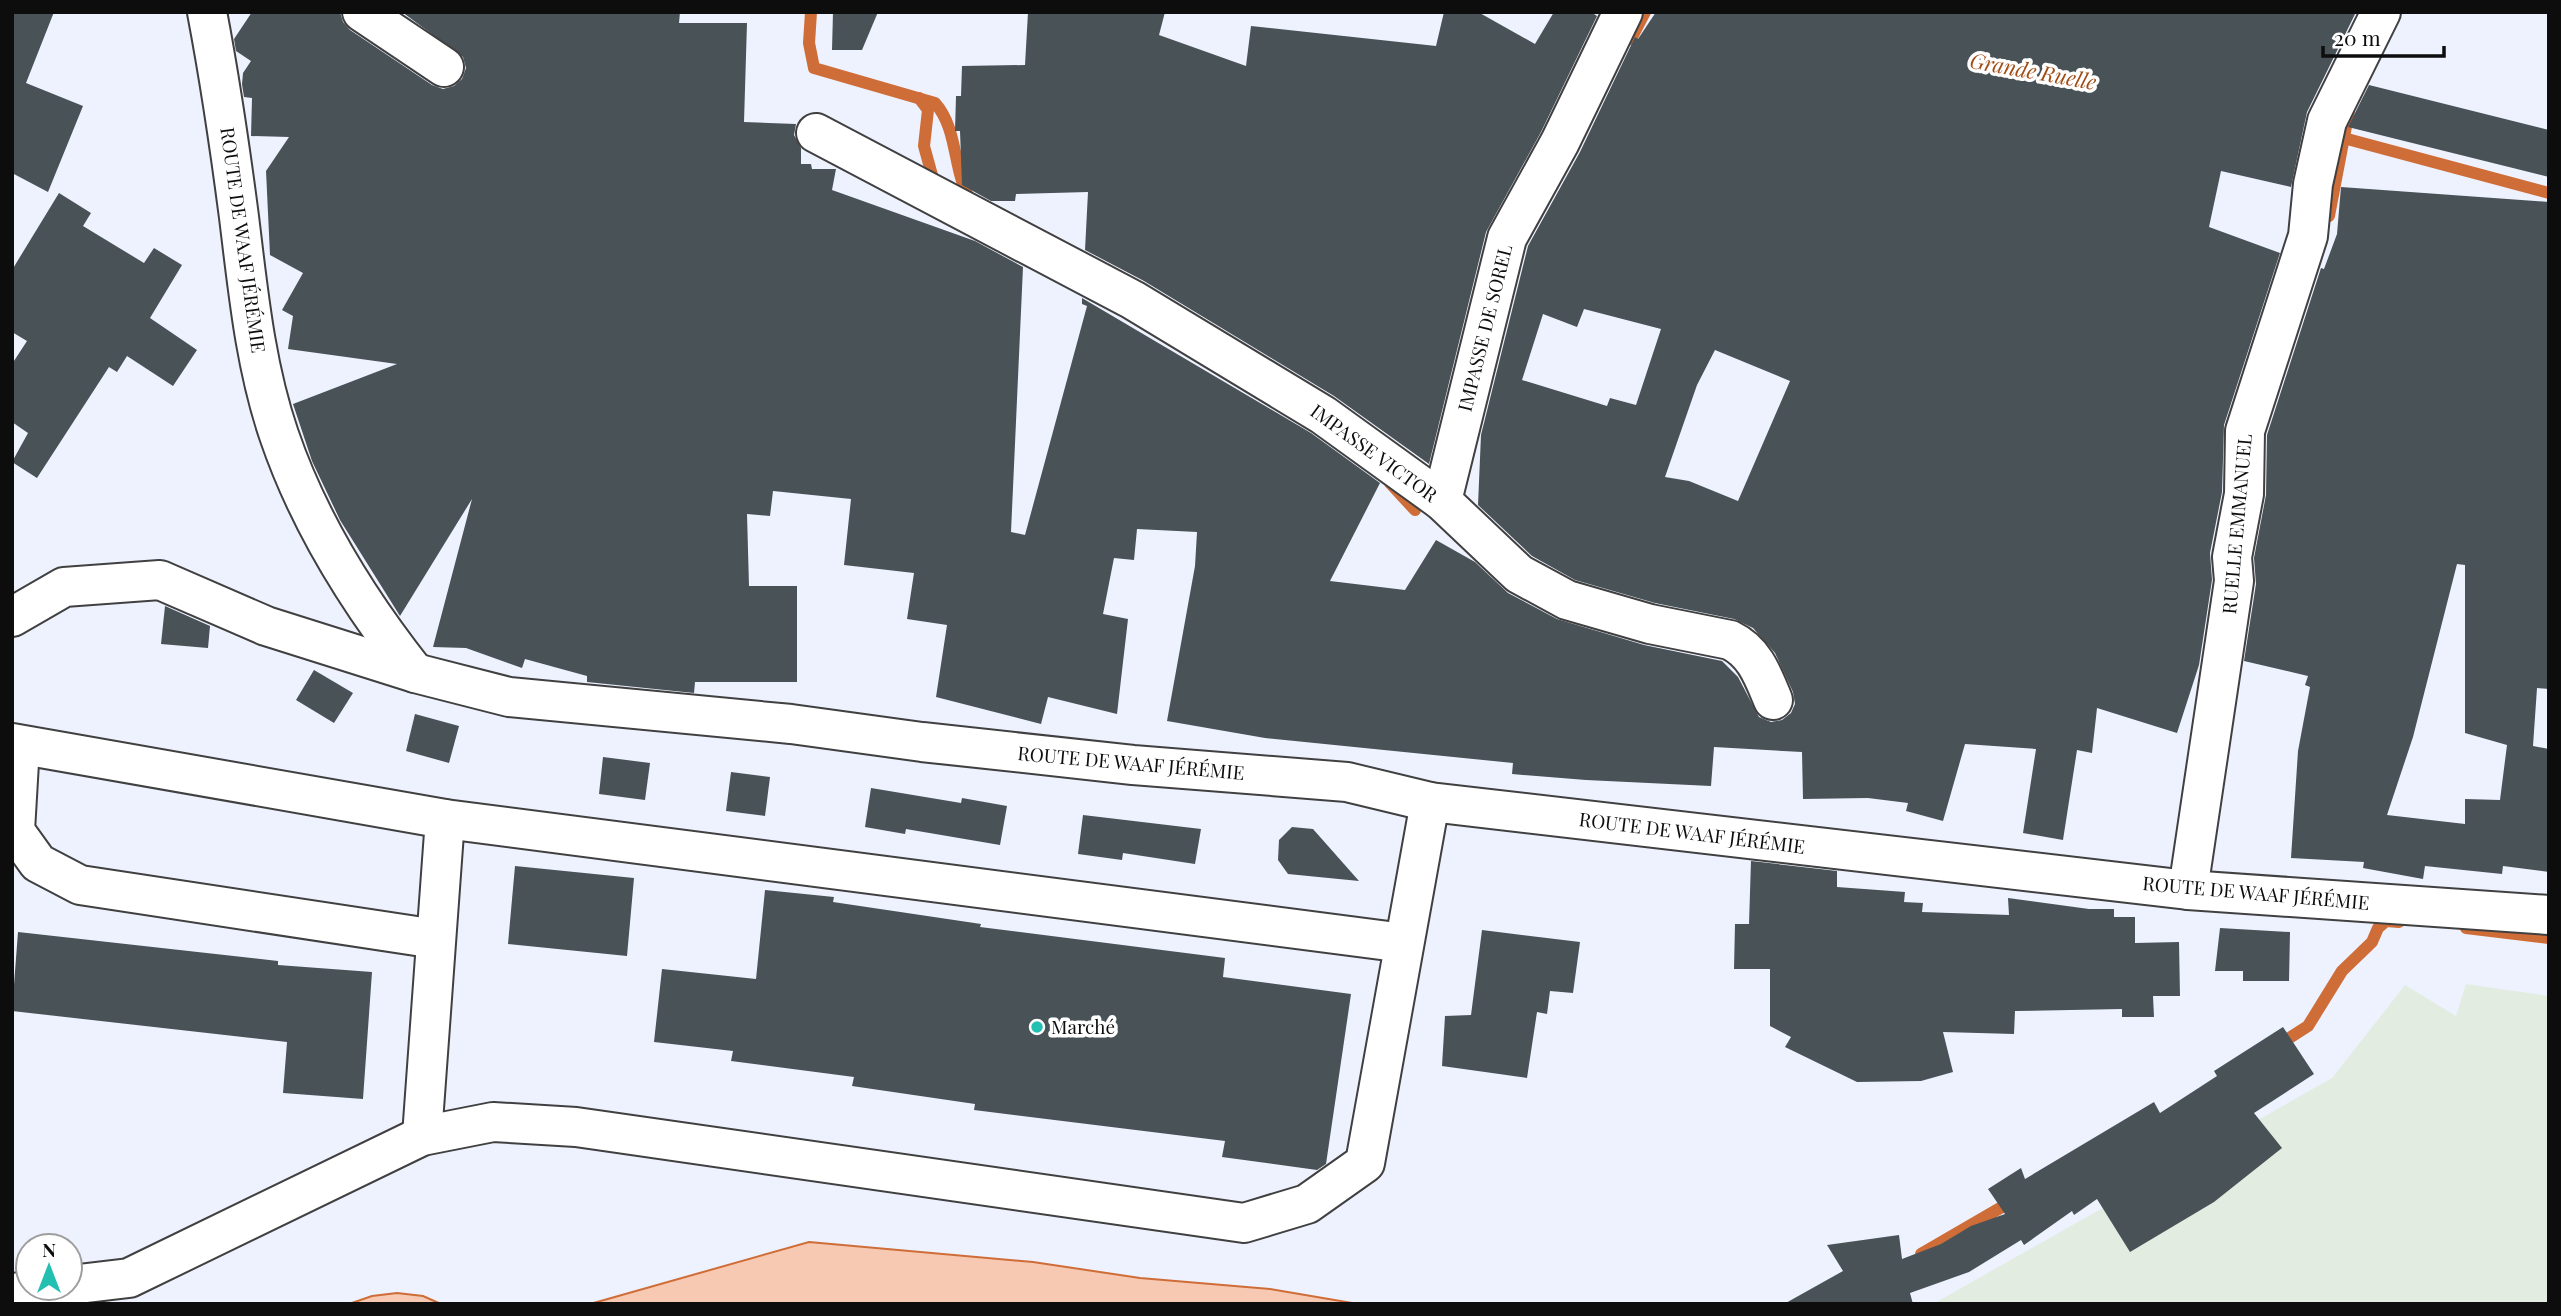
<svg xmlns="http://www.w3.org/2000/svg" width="2561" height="1316" viewBox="0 0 2561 1316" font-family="'Playfair Display',serif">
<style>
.industrial{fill:#e3ece1}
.water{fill:#f7c9b2;stroke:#cf6d38;stroke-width:2}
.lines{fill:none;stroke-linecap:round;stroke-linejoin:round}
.stream{stroke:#cf6d38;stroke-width:12}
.building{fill:#495256;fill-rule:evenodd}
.minor-casing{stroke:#404040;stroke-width:42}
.minor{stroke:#fff;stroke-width:38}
.poi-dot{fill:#23bfb1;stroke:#fff;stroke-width:2.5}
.labels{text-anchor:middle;stroke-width:7;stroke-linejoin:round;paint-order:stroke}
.street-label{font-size:19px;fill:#0d0d0d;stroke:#fff}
.poi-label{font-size:19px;fill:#0d0d0d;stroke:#fff;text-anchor:start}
.water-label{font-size:21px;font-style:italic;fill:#a14c15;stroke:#fff}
</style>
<rect width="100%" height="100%" fill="#eef2ff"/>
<polygon class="industrial" points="2466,984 2549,996 2549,1304 1933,1304 2332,1078 2405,985 2456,1016"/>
<g class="water">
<polygon points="809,1242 1033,1262 1140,1278 1270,1289 1358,1304 590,1304"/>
<polygon points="397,1293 423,1296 441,1304 349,1304 372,1296"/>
</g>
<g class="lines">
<g class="stream">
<path d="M811,12L809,43L814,68L935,103C959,130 952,171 971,201"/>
<polyline points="1631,39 1645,12"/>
<polyline points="919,98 928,110 924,146 935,186"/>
<polyline points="2336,136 2549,193"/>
<polyline points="2329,216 2349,111"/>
<polyline points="1390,483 1415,510"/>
<polyline points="2466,928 2549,938"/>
<polyline points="2277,1046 2308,1026 2342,971 2372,942 2378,928 2386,921 2399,922"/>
<polyline points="1921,1254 2014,1200"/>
</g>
</g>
<g class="building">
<polygon points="12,12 54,12 26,83 83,106 48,192 12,173"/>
<path d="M252,12H340L343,22L350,30L432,85L443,89L454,86L462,79L466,68L463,57L402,12H680L679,23H747L744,122L796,124L794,135L801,148V164H811L812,169H836L832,190L975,241L1023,267L1011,532L1025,535L1087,306L1082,304V298L1311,433L1380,483L1330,581L1405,590L1436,540L1475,562L1508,593L1557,619L1644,645L1722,661L1738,677L1759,717L1771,722L1782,720L1791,713L1795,704L1793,692L1775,653L1753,628L1734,619L1655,603L1575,580L1532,556L1478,505L1481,435L1528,246L1580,152L1635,37L1638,39L1656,12H2356L2307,112L2291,187L2221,171L2209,227L2280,253L2224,425L2222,492L2210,553L2212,580L2199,665L2177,733L2097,708L2092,753L2077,750L2063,840L2023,833L2036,749L1965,744L1943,821L1906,811L1908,803L1868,798L1803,799L1802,752L1714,747L1711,786L1586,780L1512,774L1513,763L1265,738L1167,721L1195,566L1197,532L1137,529L1134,560L1114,558L1103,614L1128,619L1117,714L1048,697L1041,724L936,697L947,625L907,619L914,573L844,565L851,499L773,491L770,516L747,514L749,586H797V682H695L694,693L587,682V676L525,659L522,668L466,648L433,647L472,499L400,616L340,520L312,461L293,404L397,364L288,349L293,316L282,310L303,273L270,255L266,171L289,137L251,136L252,98L244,97L242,84L243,73L251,61L236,51L234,39ZM1584,309L1661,329L1636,405L1610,398L1607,406L1522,380L1543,314L1577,327ZM1715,350L1790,381L1738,501L1689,481L1665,477L1697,385Z"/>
<polygon points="833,12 878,12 862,50 832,50"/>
<polygon points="1028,12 1165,12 1159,35 1246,66 1251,26 1436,46 1444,12 1478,12 1535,44 1554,12 1591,12 1597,16 1541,132 1486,232 1429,464 1334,396 1144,281 1085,250 1088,192 1016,194 1015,201 991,201 962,185 960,131 955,131 956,96 961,96 962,66 1025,65"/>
<polygon points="2369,85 2549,130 2549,177 2348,127"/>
<path d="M2341,187L2549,202V689L2537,688L2533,746L2549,749V872L2503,866L2502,874L2425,866L2423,879L2363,868L2364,862L2291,858L2298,751L2310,687L2305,685L2308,676L2244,661L2256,584L2254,558L2266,495L2267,435L2321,268L2324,269L2337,234ZM2457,564L2465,565V733L2507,745L2500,800L2465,799V824L2387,815L2413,737Z"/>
<polygon points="59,193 91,213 83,226 144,263 154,248 182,265 150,318 197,350 173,386 127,356 117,372 109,367 37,478 12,462 28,433 12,422 12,364 27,341 12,332 12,270"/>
<polygon points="165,606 210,626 208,648 161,644"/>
<polygon points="314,670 353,693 334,723 296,700"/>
<polygon points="415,714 459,726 449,763 406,751"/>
<polygon points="603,757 650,763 645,800 599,794"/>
<polygon points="731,772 770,777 765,816 726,811"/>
<polygon points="871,788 961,803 962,798 1007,806 1000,845 906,829 905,834 865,827"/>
<polygon points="1083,815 1201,829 1195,864 1123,853 1122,860 1078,854"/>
<polygon points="1292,827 1313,829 1359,881 1288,874 1278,860 1279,840"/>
<polygon points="1751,861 1837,871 1837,887 1905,892 1904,902 1923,903 1922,912 2009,915 2008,898 2089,909 2114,909 2114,917 2135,917 2135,943 2179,942 2180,996 2153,996 2154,1017 2122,1017 2122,1009 2015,1011 2014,1034 1943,1032 1953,1072 1921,1081 1857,1082 1785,1047 1791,1037 1770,1026 1770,969 1734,969 1735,924 1749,924"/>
<polygon points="515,866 634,878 627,956 508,944"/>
<polygon points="765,890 834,897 833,902 981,924 980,927 1225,958 1223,977 1351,994 1326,1164 1317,1170 1222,1157 1225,1141 974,1110 975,1104 852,1086 854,1077 731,1061 733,1051 654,1042 662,969 756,979"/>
<polygon points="2220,928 2290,932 2289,981 2243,981 2243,971 2215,971"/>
<polygon points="1482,930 1580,942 1573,993 1550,991 1547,1014 1537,1012 1527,1078 1442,1066 1445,1016 1471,1015"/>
<polygon points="18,932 278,961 278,965 372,972 363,1099 283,1093 287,1042 12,1011"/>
<polygon points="2283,1027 2314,1074 2254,1113 2282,1148 2214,1202 2130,1252 2097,1199 2074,1215 2072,1211 2024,1245 2021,1240 1969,1272 1910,1293 1913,1304 1784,1304 1843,1271 1827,1245 1899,1235 1902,1259 1941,1244 1971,1226 2005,1214 1988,1189 2021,1168 2025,1179 2154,1102 2160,1113 2217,1076 2214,1071"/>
</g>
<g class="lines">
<g class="minor-casing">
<g id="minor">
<path d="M207,12C220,80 230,148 239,217C248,290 255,365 279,435C309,523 358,601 415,673"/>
<polyline points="362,12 444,67"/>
<path d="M816,133L1133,300L1323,415L1442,501L1519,574L1567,600L1650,624L1730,640C1755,652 1763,676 1773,700"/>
<polyline points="1442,501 1507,238 1560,142 1623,12"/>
<polyline points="12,617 64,587 160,580 266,626 415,673 509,697 791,724 922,742 1133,765 1347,782 1430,802 2188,890 2549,915"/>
<polyline points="12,743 445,819 1404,943"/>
<polyline points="20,745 15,831 38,863 80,885 436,939"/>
<polyline points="2188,890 2234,581 2232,557 2244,494 2245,431 2308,236 2313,184 2327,121 2381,12"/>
<polyline points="422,1136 445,819"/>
<polyline points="70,1285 129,1278 422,1136 493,1122 576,1127 1244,1223 1307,1204 1365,1163 1430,802"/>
<polyline points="12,1293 51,1288"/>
</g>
</g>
<use href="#minor" class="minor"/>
</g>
<circle class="poi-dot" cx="1037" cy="1027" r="7"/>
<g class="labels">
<g class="street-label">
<text transform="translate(243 240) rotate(82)" y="7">ROUTE DE WAAF JÉRÉMIE</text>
<text transform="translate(1485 328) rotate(-76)" y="7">IMPASSE DE SOREL</text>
<text transform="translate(1374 453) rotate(36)" y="7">IMPASSE VICTOR</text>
<text transform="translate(2237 524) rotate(-85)" y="7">RUELLE EMMANUEL</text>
<text transform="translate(1131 763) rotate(5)" y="7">ROUTE DE WAAF JÉRÉMIE</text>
<text transform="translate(1692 833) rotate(7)" y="7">ROUTE DE WAAF JÉRÉMIE</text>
<text transform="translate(2256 893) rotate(5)" y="7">ROUTE DE WAAF JÉRÉMIE</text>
</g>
<g class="poi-label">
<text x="1051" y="1034">Marché</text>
</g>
<g class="water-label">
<text transform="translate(2033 72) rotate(10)" y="7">Grande Ruelle</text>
</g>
</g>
<rect width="2561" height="1316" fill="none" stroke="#0d0d0d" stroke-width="28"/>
<g transform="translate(49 1267)"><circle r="33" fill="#ffffff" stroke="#9e9e9e" stroke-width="2"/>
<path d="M0-5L12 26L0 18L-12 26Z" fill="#23bfb1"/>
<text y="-10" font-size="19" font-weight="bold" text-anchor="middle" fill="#0d0d0d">N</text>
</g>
<path d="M2323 46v10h121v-10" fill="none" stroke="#0d0d0d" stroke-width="3.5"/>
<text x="2334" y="46" font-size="21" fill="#0d0d0d" stroke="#ffffff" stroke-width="5" paint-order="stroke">20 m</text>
</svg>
